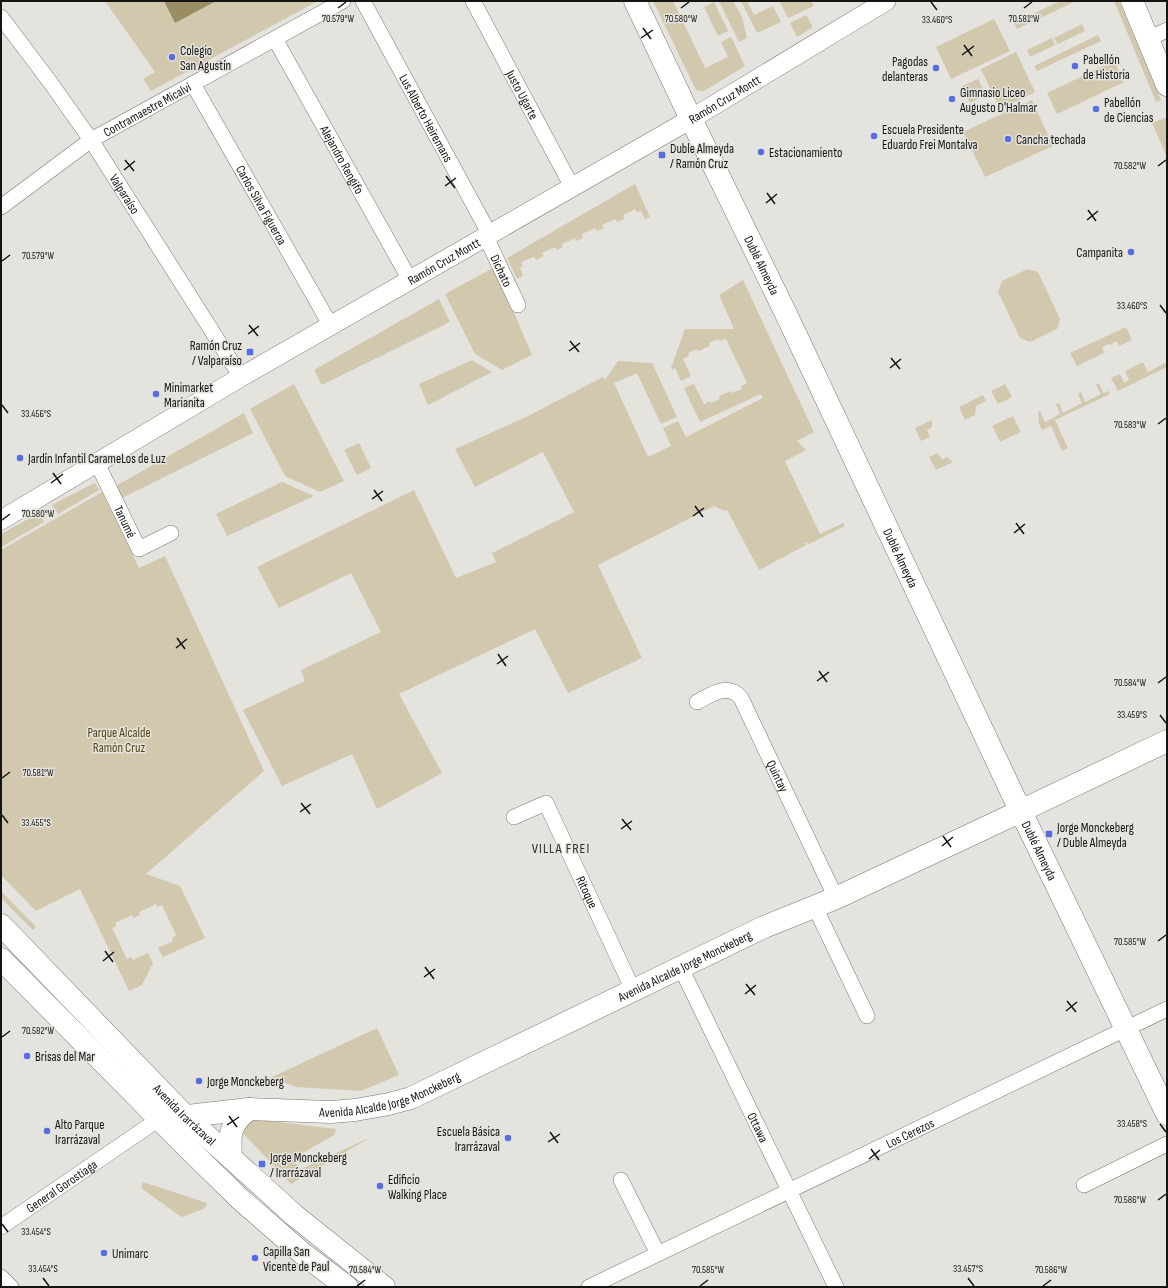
<svg xmlns="http://www.w3.org/2000/svg" width="1168" height="1288" viewBox="0 0 1168 1288" font-family="'Sofia Sans Condensed',sans-serif">
<style>
.green{fill:#d1c8ae}
.water{fill:#9a8d64}
.lines{fill:none;stroke-linecap:round;stroke-linejoin:round}
.minor-casing{stroke:#797772;stroke-width:16}
.tertiary-casing{stroke:#797772;stroke-width:20}
.secondary-casing{stroke:#797772;stroke-width:23}
.primary-casing{stroke:#797772;stroke-width:23}
.minor{stroke:#fff;stroke-width:15}
.tertiary{stroke:#fff;stroke-width:19}
.secondary{stroke:#fff;stroke-width:22}
.primary{stroke:#fff;stroke-width:22}
.ticks{fill:none;stroke:#151412;stroke-width:1.5}
.poi-dot{fill:#556ce2;stroke:#e5e3de;stroke-width:1.5}
.labels{text-anchor:middle;stroke-width:3;stroke-linejoin:round;paint-order:stroke}
.poi-label{font-size:13px;fill:#151412;stroke:#e5e3de;text-anchor:start}
.street-label{font-size:13px;fill:#151412;stroke:#e5e3de}
.park-label{font-size:13px;fill:#52420e;stroke:#e5e3de}
.neighbourhood-label{font-size:14px;letter-spacing:1px;fill:#32312c;stroke:#e5e3de}
.ticks-label{font-size:10px;text-anchor:middle;fill:#151412;stroke:#e5e3de;stroke-width:3;stroke-linejoin:round;paint-order:stroke}
</style>
<rect width="100%" height="100%" fill="#e5e3de"/>
<g class="green">
<polygon points="105,1 318,1 151,91 143,79 155,72"/>
<polygon points="653,1 673,1 705,68 728,57 721,42 731,37 745,66 704,91 701,91 696,90"/>
<polygon points="719,1 733,1 742,17 747,38 739,42"/>
<polygon points="741,1 747,1 754,15 773,6 781,22 757,33"/>
<polygon points="783,1 811,1 814,6 788,18 780,2"/>
<polygon points="1060,1 1076,1 1017,29 1014,23"/>
<polygon points="1114,1 1119,1 1161,100 1156,102"/>
<polygon points="714,2 728,31 718,36 704,7"/>
<polygon points="806,15 812,25 812,28 797,37 790,23"/>
<polygon points="994,19 1010,51 951,79 936,47"/>
<polygon points="1082,24 1085,31 1058,44 1054,38"/>
<polygon points="1098,35 1101,41 1037,71 1034,66"/>
<polygon points="1052,38 1055,45 1030,57 1027,50"/>
<polygon points="1016,52 1035,92 1000,109 981,69"/>
<polygon points="1114,61 1124,82 1057,114 1047,93"/>
<polygon points="978,79 986,95 970,103 962,86"/>
<polygon points="1032,100 1053,146 985,177 963,132"/>
<polygon points="1167,117 1167,157 1152,123"/>
<polygon points="635,184 650,217 645,219 641,211 637,212 635,209 623,215 624,219 617,222 615,219 602,225 604,228 596,231 595,228 582,234 583,238 576,241 575,238 562,244 563,247 557,250 555,247 542,253 544,256 536,260 534,257 521,262 523,266 520,268 523,276 517,279 507,258"/>
<polygon points="495,267 532,355 502,370 475,354 445,294"/>
<polygon points="1028,269 1038,272 1060,319 1057,329 1030,342 1020,338 998,292 1002,281"/>
<polygon points="743,280 814,432 797,441 806,450 785,461 820,534 843,523 845,526 809,544 805,542 806,545 759,570 727,510 725,511 714,506 598,565 642,658 568,693 535,629 399,694 442,773 377,809 352,754 282,786 243,710 305,681 301,670 381,632 351,573 279,608 257,567 414,490 456,578 496,562 492,553 574,512 543,452 475,487 455,449 526,417 603,377 605,380 618,361 652,363 677,417 661,424 637,373 614,383 648,457 671,446 663,428 678,421 686,437 763,398 761,394 700,422 684,388 694,384 704,404 710,401 711,403 720,399 719,396 731,391 732,393 742,389 741,386 747,383 726,339 720,341 719,339 709,343 710,346 698,351 697,349 688,353 689,356 683,359 691,376 681,381 675,368 672,370 671,368 685,329 734,329 719,295"/>
<polygon points="439,299 450,322 322,385 314,370"/>
<polygon points="1126,327 1132,340 1119,346 1116,341 1110,345 1109,344 1102,347 1104,353 1077,366 1070,353"/>
<polygon points="472,360 492,372 428,405 419,384"/>
<polygon points="1143,362 1148,372 1167,362 1167,367 1118,391 1111,378 1120,374 1124,383 1129,380 1125,371"/>
<polygon points="1099,383 1103,393 1108,391 1110,394 1055,420 1068,448 1062,451 1051,426 1042,430 1039,424 1038,412 1040,411 1045,422 1060,414 1056,404 1059,403 1063,413 1082,403 1078,394 1081,392 1085,402 1101,394 1096,385"/>
<polygon points="294,384 344,481 320,492 285,476 250,409"/>
<polygon points="1005,384 1012,397 998,404 991,391"/>
<polygon points="983,395 986,401 976,406 975,415 965,420 959,407"/>
<polygon points="244,413 253,433 120,499 114,487"/>
<polygon points="1013,416 1021,432 1000,442 992,426"/>
<polygon points="932,420 932,427 927,430 930,437 921,441 915,428"/>
<polygon points="359,443 371,468 357,475 344,450"/>
<polygon points="938,453 942,460 947,457 953,462 936,470 929,457"/>
<polygon points="282,482 314,496 227,536 216,514"/>
<polygon points="94,483 96,484 99,490 58,514 52,505"/>
<polygon points="102,492 139,568 165,556 264,771 146,874 180,886 205,938 163,957 158,948 173,941 172,938 176,935 162,905 157,907 156,904 139,912 140,915 134,918 132,915 115,923 117,926 112,928 127,959 131,957 133,960 148,953 153,963 142,985 129,991 80,889 36,911 1,875 1,550"/>
<polygon points="39,513 44,522 1,547 1,534"/>
<polygon points="1,891 36,927 33,930 1,898"/>
<polygon points="377,1028 399,1075 361,1091 296,1087 270,1078"/>
<polygon points="246,1118 336,1129 334,1135 292,1159 301,1169 371,1137 291,1184 239,1129"/>
<polygon points="143,1182 207,1203 205,1208 183,1217 180,1216 141,1188"/>
</g>
<polygon class="water" points="164,1 216,1 175,23"/>
<g class="lines">
<g class="minor-casing">
<g id="minor">
<path id="s1" d="M363,1L490,235"/>
<path id="s2" d="M473,1L572,187"/>
<path id="s3" d="M1,17L50,82L91,140L241,377"/>
<path id="s4" d="M275,39L410,280"/>
<polyline points="1148,39 1167,30"/>
<path id="s5" d="M193,84L331,326"/>
<path id="s6" d="M1,207L91,140L343,1"/>
<path id="s7" d="M486,237L518,305"/>
<path id="s8" d="M97,463L139,549L171,533"/>
<path id="s9" d="M697,702C711,695 728,682 741,698L836,898"/>
<path id="s10" d="M514,817L546,803L633,990"/>
<polyline points="815,907 867,1016"/>
<path id="s11" d="M681,968L836,1287"/>
<polyline points="621,1180 658,1254"/>
<polyline points="1084,1185 1167,1144"/>
<path id="s12" d="M1,1227L159,1119"/>
<polyline points="1,1277 11,1287"/>
<path id="s13" d="M589,1287L1167,1009"/>
</g>
</g>
<g class="tertiary-casing">
<g id="tertiary">
<path id="s14" d="M1,520L241,377L691,119L886,1"/>
</g>
</g>
<g class="secondary-casing">
<g id="secondary">
<path id="s15" d="M635,1L691,119L787,316L1012,793L1167,1114"/>
<polyline points="1132,1 1167,85"/>
<path id="s16" d="M170,1118L249,1109L331,1112L355,1110L389,1104L411,1098L764,927L836,898L1002,820L1167,741"/>
</g>
</g>
<g class="primary-casing">
<g id="primary">
<path id="s17" d="M1,925L185,1116L294,1215L384,1287"/>
<polyline points="1,959 187,1147 240,1199 302,1253 347,1287"/>
<path d="M231,1158C230,1133 228,1126 249,1109"/>
</g>
</g>
<use href="#minor" class="minor"/>
<use href="#tertiary" class="tertiary"/>
<use href="#secondary" class="secondary"/>
<use href="#primary" class="primary"/>
</g>
<path class="ticks" d="M931,2L937,10M338,8L346,2M681,8L689,2M1024,8L1032,2M643,28L651,39M641,38L653,30M964,45L972,56M962,55L974,46M125,160L134,171M1158,166L1166,160M124,170L135,161M446,176L455,188M445,186L456,178M767,193L775,204M766,203L777,194M1088,210L1096,221M1087,220L1098,211M2,261L10,255M1160,305L1166,313M249,325L258,336M248,334L259,326M570,341L579,352M569,351L580,343M891,358L900,369M890,368L901,359M2,405L8,413M1158,424L1166,418M53,473L61,484M51,483L63,474M374,490L382,501M372,499L383,491M695,506L703,517M693,516L704,508M2,520L10,514M1016,523L1024,534M1014,533L1025,524M177,638L185,649M176,648L187,639M498,654L506,666M497,664L508,656M819,671L827,682M817,681L829,672M1158,683L1166,677M1160,715L1166,723M2,778L10,772M301,803L310,814M300,812L311,804M2,815L8,823M622,819L631,830M621,829L632,821M943,836L951,847M942,846L953,837M1158,941L1166,935M105,951L113,962M103,961L114,952M425,967L434,979M424,977L435,969M746,984L755,995M745,994L756,985M1067,1001L1076,1012M1066,1011L1077,1002M2,1037L10,1031M229,1116L237,1127M1160,1124L1166,1132M227,1125L239,1117M550,1132L558,1143M548,1142L560,1134M871,1149L879,1160M869,1159L880,1150M1158,1200L1166,1194M2,1224L8,1232M43,1278L49,1286M968,1278L974,1286M357,1286L365,1280M700,1286L708,1280M1043,1286L1051,1280"/>
<g class="poi-dot">
<circle cx="172" cy="57" r="4"/>
<circle cx="1075" cy="66" r="4"/>
<circle cx="936" cy="68" r="4"/>
<circle cx="952" cy="99" r="4"/>
<circle cx="1096" cy="109" r="4"/>
<circle cx="874" cy="136" r="4"/>
<circle cx="1008" cy="139" r="4"/>
<circle cx="761" cy="152" r="4"/>
<rect x="658" y="151" width="8" height="8" rx="2"/>
<circle cx="1131" cy="252" r="4"/>
<rect x="246" y="348" width="8" height="8" rx="2"/>
<circle cx="156" cy="394" r="4"/>
<circle cx="20" cy="458" r="4"/>
<rect x="1045" y="830" width="8" height="8" rx="2"/>
<circle cx="27" cy="1056" r="4"/>
<circle cx="199" cy="1081" r="4"/>
<circle cx="47" cy="1131" r="4"/>
<circle cx="508" cy="1138" r="4"/>
<rect x="258" y="1160" width="8" height="8" rx="2"/>
<circle cx="380" cy="1186" r="4"/>
<circle cx="104" cy="1253" r="4"/>
<circle cx="255" cy="1258" r="4"/>
</g>
<g class="labels">
<g class="poi-label">
<text x="180" y="55">Colegio<tspan x="180" dy="15">San Agustín</tspan></text>
<text x="1083" y="64">Pabellón<tspan x="1083" dy="15">de Historia</tspan></text>
<text x="928" y="66" text-anchor="end">Pagodas<tspan x="928" dy="15">delanteras</tspan></text>
<text x="960" y="97">Gimnasio Liceo<tspan x="960" dy="15">Augusto D'Halmar</tspan></text>
<text x="1104" y="107">Pabellón<tspan x="1104" dy="15">de Ciencias</tspan></text>
<text x="882" y="134">Escuela Presidente<tspan x="882" dy="15">Eduardo Frei Montalva</tspan></text>
<text x="1016" y="144">Cancha techada</text>
<text x="670" y="153">Duble Almeyda<tspan x="670" dy="15">/ Ramón Cruz</tspan></text>
<text x="769" y="157">Estacionamiento</text>
<text x="1123" y="257" text-anchor="end">Campanita</text>
<text x="242" y="350" text-anchor="end">Ramón Cruz<tspan x="242" dy="15">/ Valparaíso</tspan></text>
<text x="164" y="392">Minimarket<tspan x="164" dy="15">Marianita</tspan></text>
<text x="28" y="463">Jardín Infantil CarameLos de Luz</text>
<text x="1057" y="832">Jorge Monckeberg<tspan x="1057" dy="15">/ Duble Almeyda</tspan></text>
<text x="35" y="1061">Brisas del Mar</text>
<text x="207" y="1086">Jorge Monckeberg</text>
<text x="55" y="1129">Alto Parque<tspan x="55" dy="15">Irarrázaval</tspan></text>
<text x="500" y="1136" text-anchor="end">Escuela Básica<tspan x="500" dy="15">Irarrázaval</tspan></text>
<text x="270" y="1162">Jorge Monckeberg<tspan x="270" dy="15">/ Irarrázaval</tspan></text>
<text x="388" y="1184">Edificio<tspan x="388" dy="15">Walking Place</tspan></text>
<text x="263" y="1256">Capilla San<tspan x="263" dy="15">Vicente de Paul</tspan></text>
<text x="112" y="1258">Unimarc</text>
</g>
<g class="street-label">
<text dy="5" stroke="none"><textPath href="#s2" startOffset="106">Justo Ugarte</textPath></text>
<text dy="5" stroke="none"><textPath href="#s14" startOffset="837">Ramón Cruz Montt</textPath></text>
<text dy="5" stroke="none"><textPath href="#s6" startOffset="176">Contramaestre Micalvi</textPath></text>
<text dy="5" stroke="none"><textPath href="#s1" startOffset="133">Lus Alberto Heiremans</textPath></text>
<text dy="5" stroke="none"><textPath href="#s4" startOffset="138">Alejandro Rengifo</textPath></text>
<text dy="5" stroke="none"><textPath href="#s3" startOffset="216">Valparaíso</textPath></text>
<text dy="5" stroke="none"><textPath href="#s5" startOffset="139">Carlos Silva Figueroa</textPath></text>
<text dy="5" stroke="none"><textPath href="#s14" startOffset="513">Ramón Cruz Montt</textPath></text>
<text dy="5" stroke="none"><textPath href="#s15" startOffset="293">Dublé Almeyda</textPath></text>
<text dy="5" stroke="none"><textPath href="#s7" startOffset="37">Dichato</textPath></text>
<text dy="5" stroke="none"><textPath href="#s8" startOffset="65">Tanumé</textPath></text>
<text dy="5" stroke="none"><textPath href="#s15" startOffset="617">Dublé Almeyda</textPath></text>
<text dy="5" stroke="none"><textPath href="#s9" startOffset="135">Quintay</textPath></text>
<text dy="5" stroke="none"><textPath href="#s15" startOffset="941">Dublé Almeyda</textPath></text>
<text dy="5" stroke="none"><textPath href="#s10" startOffset="133">Ritoque</textPath></text>
<text dy="5" stroke="none"><textPath href="#s16" startOffset="547">Avenida Alcalde Jorge Monckeberg</textPath></text>
<text dy="5" stroke="none"><textPath href="#s16" startOffset="223">Avenida Alcalde Jorge Monckeberg</textPath></text>
<text dy="5" stroke="none"><textPath href="#s17" startOffset="264">Avenida Irarrázaval</textPath></text>
<text dy="5" stroke="none"><textPath href="#s11" startOffset="177">Ottawa</textPath></text>
<text dy="5" stroke="none"><textPath href="#s13" startOffset="356">Los Cerezos</textPath></text>
<text dy="5" stroke="none"><textPath href="#s12" startOffset="73">General Gorostiaga</textPath></text>
</g>
<g class="park-label">
<text x="119" y="737">Parque Alcalde<tspan x="119" dy="15">Ramón Cruz</tspan></text>
</g>
<g class="neighbourhood-label">
<text x="561" y="853">VILLA FREI</text>
</g>
</g>
<g class="ticks-label">
<text x="338" y="22">70.579°W</text>
<text x="681" y="22">70.580°W</text>
<text x="1024" y="22">70.581°W</text>
<text x="937" y="23">33.460°S</text>
<text x="1130" y="169">70.582°W</text>
<text x="38" y="259">70.579°W</text>
<text x="1132" y="309">33.460°S</text>
<text x="36" y="417">33.456°S</text>
<text x="1130" y="428">70.583°W</text>
<text x="38" y="517">70.580°W</text>
<text x="1130" y="686">70.584°W</text>
<text x="1132" y="718">33.459°S</text>
<text x="38" y="776">70.581°W</text>
<text x="36" y="826">33.455°S</text>
<text x="1130" y="945">70.585°W</text>
<text x="38" y="1034">70.582°W</text>
<text x="1132" y="1127">33.458°S</text>
<text x="1130" y="1203">70.586°W</text>
<text x="36" y="1235">33.454°S</text>
<text x="43" y="1272">33.454°S</text>
<text x="968" y="1272">33.457°S</text>
<text x="365" y="1273">70.584°W</text>
<text x="708" y="1273">70.585°W</text>
<text x="1051" y="1273">70.586°W</text>
</g>
<rect width="1168" height="1288" fill="none" stroke="#151412" stroke-width="4"/>
</svg>
